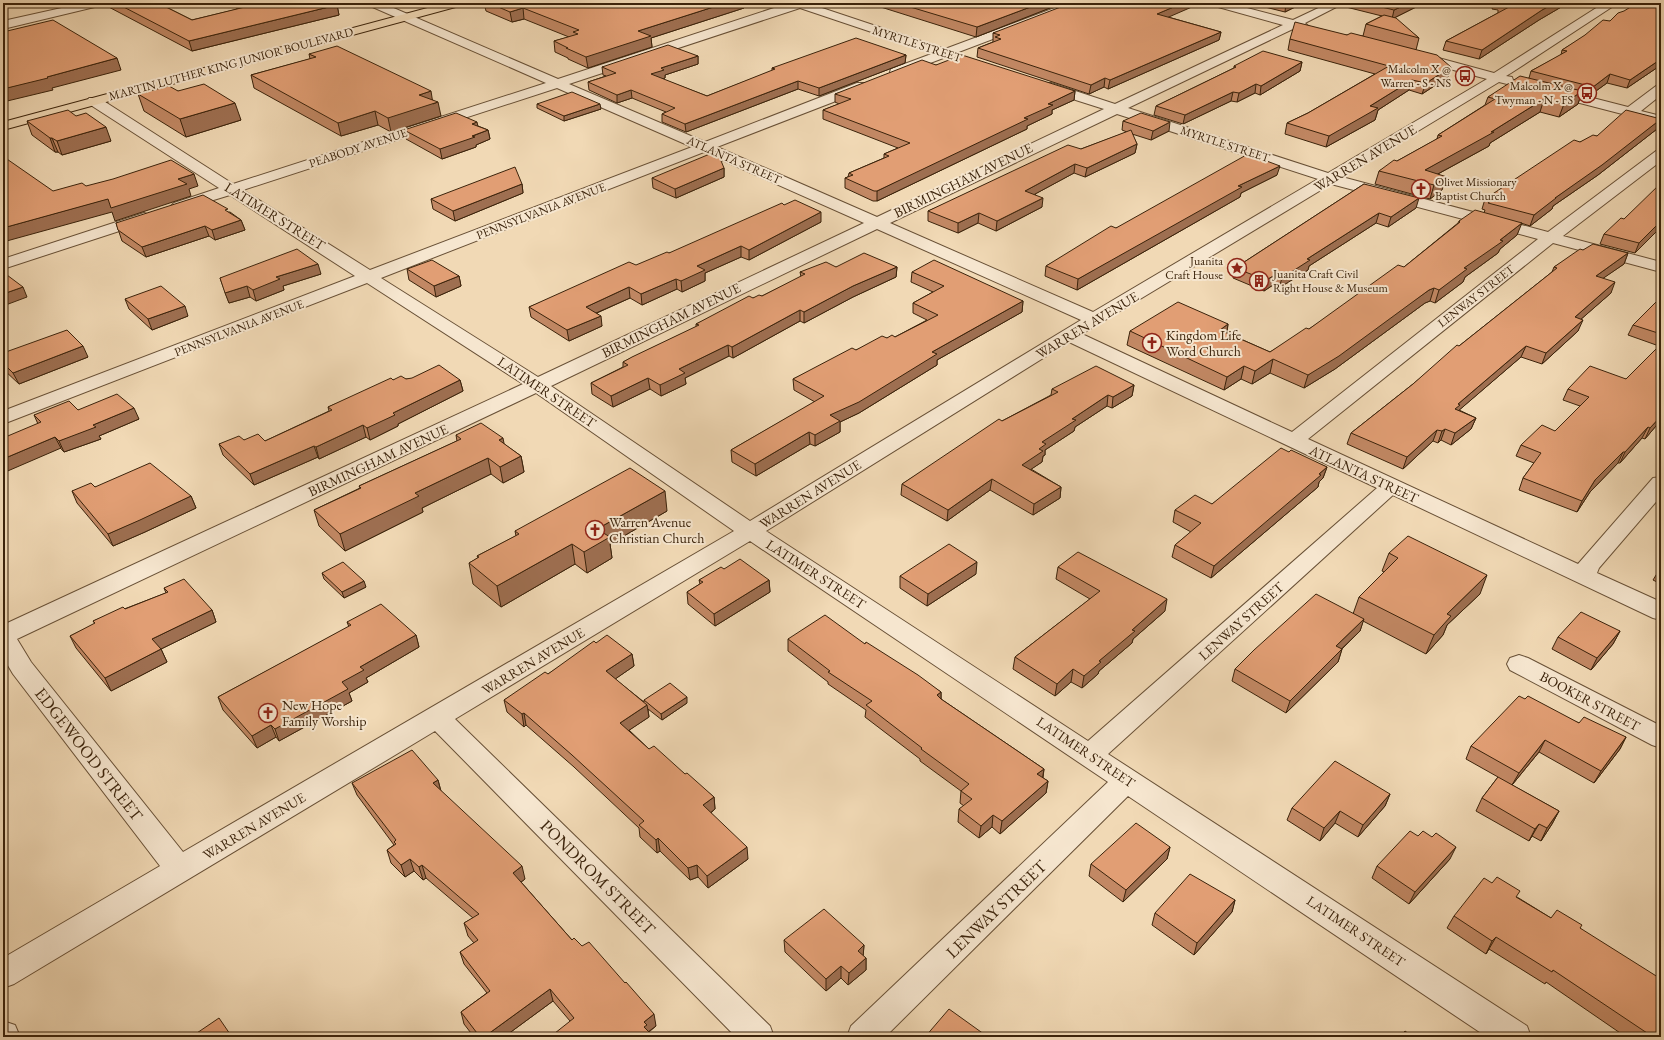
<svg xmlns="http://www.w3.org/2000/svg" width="1664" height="1040" viewBox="0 0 1664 1040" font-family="'EB Garamond',serif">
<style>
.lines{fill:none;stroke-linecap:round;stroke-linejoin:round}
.minor-casing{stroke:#685036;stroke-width:2}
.major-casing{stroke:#3b230b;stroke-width:2}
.minor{fill:#f6e6cf;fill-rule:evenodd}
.major{fill:#f1d9b5;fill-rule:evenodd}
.wall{fill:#c28864;stroke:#3b230b}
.shaded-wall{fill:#9e6f51;stroke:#3b230b}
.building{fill:#e19e74;stroke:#3b230b}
.labels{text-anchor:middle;stroke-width:4;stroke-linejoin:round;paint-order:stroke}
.far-street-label{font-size:12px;fill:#3b230b;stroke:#f6e6cf}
.far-poi-label{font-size:12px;fill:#3b230b;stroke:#f6e6cf;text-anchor:end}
.street-label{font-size:14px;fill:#3b230b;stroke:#f6e6cf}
.poi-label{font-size:14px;fill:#3b230b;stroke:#f6e6cf;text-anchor:start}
.near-street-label{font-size:17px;fill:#3b230b;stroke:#f6e6cf}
</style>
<rect width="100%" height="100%" fill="#f1d9b5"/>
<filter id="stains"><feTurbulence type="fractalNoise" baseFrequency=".005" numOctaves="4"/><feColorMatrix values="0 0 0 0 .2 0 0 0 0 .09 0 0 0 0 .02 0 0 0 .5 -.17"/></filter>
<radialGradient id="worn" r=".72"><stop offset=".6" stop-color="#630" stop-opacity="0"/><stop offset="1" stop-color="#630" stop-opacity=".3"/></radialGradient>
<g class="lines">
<g class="minor-casing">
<g id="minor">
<polygon points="84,3 105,3 103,5 3,29 3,21"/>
<path d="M366,3H382L558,79L789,3H811L810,4L945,49L1068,3H1084L1082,5L956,53L955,58L946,57L896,76L891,75L890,72L891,69L934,53L800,8L569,84L705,142L857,83H867L869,86L867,89L717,147L877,217L1104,109L1041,89L1039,86L1041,83H1051L1115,104L1283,25L1211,5L1209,3H1228L1293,20L1329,3H1344L1305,23L1308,26L1306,29L1295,28L1128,108L1328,173L1487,79L1416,60L1414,57L1416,54L1420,53L1494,73L1604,3H1618L1511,73L1506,76L1512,77L1513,80L1512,83L1507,84L1499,82L1342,177L1548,232L1656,151L1661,150V161L1563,236L1661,262V272L1553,243L1308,439L1578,564L1653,478L1661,477V496L1599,568L1597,573L1661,602V620L1653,618L1393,495L1108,754L1527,1026L1531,1037H1487L1128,796L885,1037H847L851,1026L1108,782L750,541L455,719L770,1026L774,1037H736L435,731L14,984L3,988V958L160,866L13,674L3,657V625L523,384L367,283L3,424V411L355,276L230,195L184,209H174L171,206L174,203L219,188L89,104L87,101L89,98H99L233,184L546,83L368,5ZM557,88L692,147L370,270L243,190ZM1117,114L1318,179L1093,312L890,223ZM704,152L864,223L538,377L381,278ZM1331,184L1538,239L1292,432L1082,334ZM877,229L1081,320L750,521L551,386ZM1069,342L1377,488L1088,741L766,531ZM536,393L734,531L183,852L31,662L17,639Z"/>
<polygon points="1661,85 1661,95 1641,111 1661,116 1661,124 1545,94 1543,91 1545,88 1550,87 1628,107 1656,86"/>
<polygon points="144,213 150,215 152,218 150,221 3,269 3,259"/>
<polygon points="1519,655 1528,658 1661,726 1661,748 1652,745 1510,670 1507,664 1510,658"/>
<polygon points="3,1021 15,1025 20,1037 3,1037"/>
</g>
</g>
<g class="major-casing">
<polygon id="major" points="446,3 465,3 463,5 3,130 3,122"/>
</g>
<use href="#minor" class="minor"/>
<use href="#major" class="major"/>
</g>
<g class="wall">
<polygon points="104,3 158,3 192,20 238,9 231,5 231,3 333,3 337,5 339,15 192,51 105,5"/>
<polygon points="484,3 743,3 744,8 651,38 652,47 588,68 568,59 568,58 555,52 554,41 569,37 524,19 512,22 486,11"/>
<polygon points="868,3 1056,3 1055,6 976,37"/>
<polygon points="1249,3 1303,3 1285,12"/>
<polygon points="1342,3 1424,3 1394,18 1419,38 1416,50 1448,77 1422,94 1409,90 1378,110 1375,120 1326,147 1285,134 1287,123 1308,113 1375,74 1288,50 1290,39 1347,35 1363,36 1366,24 1382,16 1342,6"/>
<polygon points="1494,3 1568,3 1539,20 1479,59 1443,50 1446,41 1498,13 1498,10 1492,9"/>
<polygon points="1661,3 1661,65 1627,88 1607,83 1589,96 1581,94 1578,104 1559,117 1540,112 1490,143 1489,146 1438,174 1442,190 1430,199 1375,184 1379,171 1437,139 1438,135 1485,105 1488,97 1529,78 1531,71 1561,55 1562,50 1610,21"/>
<polygon points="1089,7 1168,17 1221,32 1219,40 1108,89 1104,87 1089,94 977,57 978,48 993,42 993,33"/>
<polygon points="309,54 433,100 441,116 391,132 378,125 341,136 254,88 251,75 310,59"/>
<polygon points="906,55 905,63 819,96 798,89 686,132 662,122 662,114 666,112 632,98 617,103 589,90 588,82 606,76 603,75 602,67 698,56 698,64 665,75 665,78 662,79 707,96 772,71 772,68"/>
<polygon points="1302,62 1300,71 1260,95 1255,93 1237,102 1231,101 1183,124 1154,115 1156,106 1234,68 1234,66"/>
<polygon points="936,65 1075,91 1074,100 1052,110 1052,114 1027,126 1027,129 877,201 873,201 845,188 845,178 848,177 849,173 884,158 884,154 898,148 823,119 823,110 839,104 835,102 835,94"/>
<polygon points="178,91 241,120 186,137 144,111 138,94"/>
<polygon points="537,104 601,109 564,121 537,108"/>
<polygon points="1661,119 1657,129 1598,175 1553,206 1552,209 1530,226 1521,223 1517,235 1500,249 1498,253 1465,277 1463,282 1435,303 1430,301 1425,303 1335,369 1304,388 1270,373 1252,384 1241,379 1224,390 1127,345 1130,331 1228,324 1227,333 1270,352 1309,329 1404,267 1458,223 1459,221 1484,213 1485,210 1482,209 1485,199 1580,142 1597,136"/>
<polygon points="27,121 111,141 62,155 58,152 55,152 32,135"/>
<polygon points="1123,121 1169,131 1151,140 1132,134 1137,144 1135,153 1085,177 1074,173 1035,194 1042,207 996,231 978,223 958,233 928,221 928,211 1081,149 1127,132 1122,130"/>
<polygon points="478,126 488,130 490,139 476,145 476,147 442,159 406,139 404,130"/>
<polygon points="724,168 724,177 676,198 653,188 652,178"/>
<polygon points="1277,175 1241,193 1240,197 1077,290 1045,276 1046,266 1116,228"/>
<polygon points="522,184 523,193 455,221 433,209 431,199"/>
<polygon points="1364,184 1416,208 1388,227 1376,223 1309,266 1308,270 1279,288 1273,285 1264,291 1233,278 1235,268"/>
<polygon points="230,212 241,220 245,230 215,240 209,236 146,257 122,241 116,223"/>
<polygon points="821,222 749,260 741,257 705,273 705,281 682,292 677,289 642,305 630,298 597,313 602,326 569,341 531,317 529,307 669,253"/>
<polygon points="1661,227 1635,253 1600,244 1604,234"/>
<polygon points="1583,250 1628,253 1624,264 1603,278 1611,293 1581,319 1578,331 1542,364 1521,357 1459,410 1476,418 1471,429 1451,445 1441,440 1438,443 1433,441 1403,469 1347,444 1351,433 1413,384 1459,346 1552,272 1554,267"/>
<polygon points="836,267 897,267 896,277 853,297 804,323 800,321 733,358 729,356 685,378 686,384 661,396 650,389 613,407 592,394 591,383 623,367 623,362 696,327 696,324 753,298 762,296 801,277 800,272"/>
<polygon points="407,269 459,276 461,286 436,297 409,280"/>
<polygon points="912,272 1023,301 1022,312 937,360 937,365 859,413 840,422 840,432 815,446 810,444 756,476 732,462 731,450 815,402 794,390 793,379 856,350 887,338 895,337 927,320 913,313 913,303 933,292 911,282"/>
<polygon points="321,274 283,286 284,290 256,301 250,297 229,303 220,278"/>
<polygon points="125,299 188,316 152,330 129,309"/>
<polygon points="1661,303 1661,420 1645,439 1642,438 1620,463 1618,463 1590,492 1577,512 1519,490 1523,478 1534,463 1516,456 1521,445 1555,431 1580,406 1563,400 1568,389 1626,379 1659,346 1628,335 1633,325"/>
<polygon points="3,353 88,357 19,384 3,369"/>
<polygon points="406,379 460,380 463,391 398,424 398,426 370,440 366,437 319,459 318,457 254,485 223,455 219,444 244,440 265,441 329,411 328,407 393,380"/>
<polygon points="1134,385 1132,396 1112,408 1107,406 1075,427 1074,431 1045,450 1045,455 1043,456 1042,462 1031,469 1061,487 1060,498 1033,515 990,490 947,521 901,495 902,484 1002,421 1051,395 1052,389"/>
<polygon points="78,410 139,419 99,436 101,439 64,452 38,424 34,415"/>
<polygon points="456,435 504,444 521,456 524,472 503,483 491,474 422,508 423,512 345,551 319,526 314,510 360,488 359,486 457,441"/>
<polygon points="1289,452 1327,467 1323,478 1319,482 1318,487 1211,578 1172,557 1175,545 1191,532 1173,522 1175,510 1212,504"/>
<polygon points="95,487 191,496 196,508 145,532 113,546 77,503 72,491"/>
<polygon points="667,511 610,544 612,558 587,573 575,564 501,607 473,584 469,563 478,558 477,556 516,536 515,531"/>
<polygon points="1389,553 1480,594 1447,625 1443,635 1426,654 1363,621 1360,631 1342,649 1338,662 1286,713 1232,681 1235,669 1353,614 1359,597 1384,572 1382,571"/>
<polygon points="1058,567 1165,611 1133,639 1132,643 1099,671 1098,674 1082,688 1071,682 1055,696 1013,669 1015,657 1090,599 1056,579"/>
<polygon points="1661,567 1661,584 1653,580"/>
<polygon points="724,569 769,580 770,592 715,626 688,604 687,592 700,584 699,580"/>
<polygon points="322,573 366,587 344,598 324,579"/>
<polygon points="976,574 927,606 900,588 900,576"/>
<polygon points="164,588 212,610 216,622 161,649 167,662 111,691 76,648 70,636 95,624 93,621 166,593"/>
<polygon points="347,622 416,635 419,647 366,678 368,682 349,693 352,701 279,741 276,737 257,748 223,710 218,697 349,627"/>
<polygon points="1620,631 1613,644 1591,670 1552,649 1558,637"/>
<polygon points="788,639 865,644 941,692 941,699 1044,769 1043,778 1048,781 1046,793 1000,834 992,827 979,838 958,822 959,809 964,806 960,803 961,791 920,761 920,759 865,717 866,710 828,684 828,682 788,651"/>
<polygon points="596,643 632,654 634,666 615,679 644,702 644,700 687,703 662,720 648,709 649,717 629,730 649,749 685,774 714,797 715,809 711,813 748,859 708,888 698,877 690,880 660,851 657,853 640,837 639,828 574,767 526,725 524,727 507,712 504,700 548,674"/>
<polygon points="1525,699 1579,723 1626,737 1620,749 1594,783 1539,752 1512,785 1559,811 1552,824 1541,841 1532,836 1529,841 1476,811 1482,798 1498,777 1466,759 1471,746"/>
<polygon points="438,780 441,791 525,879 521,882 572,940 656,1026 649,1032 570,1021 553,1001 504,1037 474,1037 464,1024 461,1012 487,993 464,964 460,952 474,943 468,936 464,923 473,918 426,878 423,880 414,871 405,877 391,863 387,850 394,845 357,795 352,783"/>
<polygon points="1390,794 1385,806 1358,837 1335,823 1320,841 1287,820 1292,808"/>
<polygon points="1170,847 1167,859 1123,902 1089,876 1091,864"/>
<polygon points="1450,859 1409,904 1372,878 1377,866"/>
<polygon points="1517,897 1551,918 1580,928 1661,1037 1626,1037 1546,982 1545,984 1489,949 1486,954 1447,928 1454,916"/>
<polygon points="1235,900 1232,912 1194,955 1152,925 1155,913"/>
<polygon points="784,940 864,945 863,956 866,958 866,970 848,985 841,978 826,991 785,952"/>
</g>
<g class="shaded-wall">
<polygon points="3,3 12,3 3,5"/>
<polygon points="726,3 743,3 744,8 651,38 652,47 588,68 586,57 638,31"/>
<polygon points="1041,3 1056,3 1055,6 976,37 977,27"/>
<polygon points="1183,3 1201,3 1155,23 1157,14"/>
<polygon points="1286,3 1303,3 1285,12"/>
<polygon points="1409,3 1424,3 1392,19 1394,10"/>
<polygon points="1555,3 1568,3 1539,20 1479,59 1482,50 1542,10"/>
<polygon points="337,5 339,15 192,51 189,41"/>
<polygon points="523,8 524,19 512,22 510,12"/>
<polygon points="1221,32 1219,40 1108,89 1110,80"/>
<polygon points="906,55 905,63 819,96 819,88"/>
<polygon points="698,56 698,64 665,75 665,78 652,82 651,74 661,68"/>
<polygon points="117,58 121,70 52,88 53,90 3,102 3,89 47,77"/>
<polygon points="1661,59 1661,65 1627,88 1630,80"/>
<polygon points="1302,62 1300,71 1260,95 1261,86"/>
<polygon points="1451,67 1448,77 1422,94 1426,83"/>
<polygon points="1610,74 1607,83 1589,96 1593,87"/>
<polygon points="1105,78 1104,87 1089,94 1091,85"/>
<polygon points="1412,80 1409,90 1378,110 1375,120 1326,147 1329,136 1370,106"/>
<polygon points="798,81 798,89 686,132 685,124"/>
<polygon points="1256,84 1255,93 1237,102 1239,93"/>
<polygon points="631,90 632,98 617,103 617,95"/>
<polygon points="431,91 433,104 438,102 441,116 391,132 388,118 419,95"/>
<polygon points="1075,91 1074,100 1052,110 1052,114 1027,126 1027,129 877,201 877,191 1024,118 1048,104"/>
<polygon points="1582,91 1578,104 1559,117 1564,104"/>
<polygon points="1233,92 1231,101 1183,124 1185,115"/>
<polygon points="1544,99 1540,112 1490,143 1489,146 1423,182 1425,170 1491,132"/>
<polygon points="235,103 241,120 186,137 180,119"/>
<polygon points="600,104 601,109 564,121 564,116"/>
<polygon points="375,111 378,125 341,136 338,123"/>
<polygon points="1661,119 1657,129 1598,175 1553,206 1552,209 1530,226 1534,215 1555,198"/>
<polygon points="477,122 479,131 472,124"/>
<polygon points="1170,122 1169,131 1151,140 1153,131"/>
<polygon points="106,127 111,141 62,155 57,141"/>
<polygon points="488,130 490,139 476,145 476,147 442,159 440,149"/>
<polygon points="50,138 52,138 58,152 55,152"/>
<polygon points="1137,144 1135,153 1085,177 1087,168"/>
<polygon points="1075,164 1074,173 1024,200 1025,191"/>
<polygon points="1280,166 1277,175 1241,193 1240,197 1077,290 1078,279 1238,186"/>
<polygon points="724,168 724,177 676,198 675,189"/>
<polygon points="194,174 198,186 189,189 191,196 115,221 112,212 3,242 3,228 178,179"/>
<polygon points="1447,177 1442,190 1430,199 1434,185"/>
<polygon points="522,184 523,193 455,221 453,211"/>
<polygon points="1043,198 1042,207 996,231 997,221"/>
<polygon points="1419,198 1416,208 1388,227 1391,217"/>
<polygon points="821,212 821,222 749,260 749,250"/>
<polygon points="979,213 978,223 958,233 958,223"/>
<polygon points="1379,213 1376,223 1309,266 1308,270 1279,288 1282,278 1307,259"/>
<polygon points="241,220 245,230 215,240 212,230"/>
<polygon points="1661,221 1661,227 1635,253 1639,243"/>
<polygon points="1522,223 1517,235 1500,249 1498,253 1465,277 1463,282 1435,303 1439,290 1464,268"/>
<polygon points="205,226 209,236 146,257 142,247"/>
<polygon points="741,246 741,257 705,273 705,281 682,292 681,281 697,266"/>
<polygon points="1628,253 1624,264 1592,286 1596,276"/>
<polygon points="318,264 321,274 283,286 284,290 256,301 253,290 276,277"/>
<polygon points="897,267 896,277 853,297 804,323 804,312 853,286"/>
<polygon points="1275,275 1273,285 1264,291 1266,280"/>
<polygon points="459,276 461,286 436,297 434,286"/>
<polygon points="676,279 677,289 642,305 641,294"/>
<polygon points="1615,282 1611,293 1571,328 1575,317"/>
<polygon points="247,286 250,297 229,303 225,293"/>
<polygon points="23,287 27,297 3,306 3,294"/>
<polygon points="629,287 630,298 587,317 586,307"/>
<polygon points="1434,288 1430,301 1425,303 1335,369 1304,388 1308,375 1429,290"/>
<polygon points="1023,301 1022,312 937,360 937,365 859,413 840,422 840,432 815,446 815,435 830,415 932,352"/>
<polygon points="185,306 188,316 152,330 148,319"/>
<polygon points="800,310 800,321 733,358 732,347"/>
<polygon points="601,316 602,326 569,341 567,330"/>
<polygon points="1583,320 1578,331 1542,364 1546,353"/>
<polygon points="1228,324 1226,337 1220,330"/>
<polygon points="728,345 729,356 685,378 686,384 661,396 660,385 679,369"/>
<polygon points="83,346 88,357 19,384 13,373"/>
<polygon points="1526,346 1521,357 1457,412 1455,409 1458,404"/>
<polygon points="1273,359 1270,373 1252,384 1255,371"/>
<polygon points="1244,366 1241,379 1224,390 1227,377"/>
<polygon points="648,378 650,389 613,407 611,396"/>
<polygon points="460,380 463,391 398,424 398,426 370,440 367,428 393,413"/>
<polygon points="1134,385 1132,396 1112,408 1113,397"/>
<polygon points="1108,395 1107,406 1075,427 1074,431 1045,450 1045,455 1043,456 1042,462 1021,476 1022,465 1039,449 1042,442 1072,419"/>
<polygon points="134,408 139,419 99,436 101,439 64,452 59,441 93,425"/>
<polygon points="1661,416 1661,420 1645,439 1650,428"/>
<polygon points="1476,418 1471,429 1451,445 1455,433"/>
<polygon points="363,425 366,437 319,459 316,447"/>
<polygon points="1648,427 1642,438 1620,463 1625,452"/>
<polygon points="1445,429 1441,440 1438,443 1442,431"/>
<polygon points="1437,430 1433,441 1403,469 1407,457"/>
<polygon points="809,432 810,444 756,476 755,464"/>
<polygon points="55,437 61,448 3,473 3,459"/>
<polygon points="503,438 506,454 499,440"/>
<polygon points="314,446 318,457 254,485 250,474"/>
<polygon points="1623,452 1618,463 1590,492 1577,512 1582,501 1595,480"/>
<polygon points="521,456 524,472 503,483 500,467"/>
<polygon points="488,458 491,474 422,508 423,512 345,551 340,534 415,493"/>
<polygon points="1327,467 1323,478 1319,482 1318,487 1211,578 1214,566"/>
<polygon points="992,479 990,490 947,521 948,510"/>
<polygon points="1061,487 1060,498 1033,515 1034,504"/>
<polygon points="665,491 667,511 610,544 612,558 587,573 584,552 597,529"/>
<polygon points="191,496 196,508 145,532 113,546 108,534"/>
<polygon points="572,544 575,564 501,607 497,586"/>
<polygon points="977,562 976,574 927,606 928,594"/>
<polygon points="1487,575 1480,594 1447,625 1443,635 1426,654 1434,635 1447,614"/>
<polygon points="769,580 770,592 715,626 714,614"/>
<polygon points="364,581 366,587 344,598 342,592"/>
<polygon points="1167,599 1165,611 1133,639 1132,643 1099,671 1098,674 1082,688 1084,676 1099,661 1132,630"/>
<polygon points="212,610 216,622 157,651 152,639"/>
<polygon points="1364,619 1360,631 1332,658 1336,646"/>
<polygon points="1620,631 1613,644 1591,670 1597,658"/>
<polygon points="416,635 419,647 366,678 368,682 349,693 352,701 279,741 275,729 342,682 360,667"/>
<polygon points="161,649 167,662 111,691 105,678"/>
<polygon points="1342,649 1338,662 1286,713 1290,701"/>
<polygon points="632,654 634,666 608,684 606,671"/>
<polygon points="1073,669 1071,682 1055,696 1057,684"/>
<polygon points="941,692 941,704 937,695"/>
<polygon points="687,697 687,703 662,720 661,714"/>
<polygon points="647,705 649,717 622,735 620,723"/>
<polygon points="524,713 526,725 524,727 522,714"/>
<polygon points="271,725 276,737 257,748 252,736"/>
<polygon points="1626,737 1620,749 1594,783 1601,771"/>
<polygon points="1545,740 1539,752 1512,785 1519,773"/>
<polygon points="1044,769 1042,781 1037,774"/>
<polygon points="438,780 441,792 433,783"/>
<polygon points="1048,781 1046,793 1000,834 1002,821"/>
<polygon points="1390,794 1385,806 1358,837 1363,825"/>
<polygon points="714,797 715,809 704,818 703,805"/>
<polygon points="1340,811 1335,823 1320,841 1324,828"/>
<polygon points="1559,811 1552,824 1541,841 1547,828"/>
<polygon points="993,815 992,827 979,838 981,826"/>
<polygon points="1539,824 1532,836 1529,841 1535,829"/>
<polygon points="658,838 660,851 657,853 656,840"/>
<polygon points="747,847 748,859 708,888 707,876"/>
<polygon points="1170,847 1167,859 1123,902 1126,890"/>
<polygon points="1456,847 1450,859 1409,904 1415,892"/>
<polygon points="410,859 414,871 405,877 401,865"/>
<polygon points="422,865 426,878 423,880 419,867"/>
<polygon points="697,865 698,877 690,880 688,868"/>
<polygon points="522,866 525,879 516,886 513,873"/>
<polygon points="1235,900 1232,912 1194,955 1197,943"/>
<polygon points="1496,937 1489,949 1486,954 1492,941"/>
<polygon points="864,945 863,958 858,951"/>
<polygon points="866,958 866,970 848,985 849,973"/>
<polygon points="841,966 841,978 826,991 826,979"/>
<polygon points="550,989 553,1001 504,1037 484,1037"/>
<polygon points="654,1014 656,1026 648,1032 644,1027 644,1022"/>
</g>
<g class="building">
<polygon points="116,3 158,3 192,20 249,6 242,3 333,3 337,5 189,41"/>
<polygon points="489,3 726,3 638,31 651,36 586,57 566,48 568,48 554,41 578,34 573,32 579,30 523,8 510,12"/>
<polygon points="897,3 1041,3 977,27"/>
<polygon points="1071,3 1074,3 1089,7 1100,3 1183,3 1157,14 1221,32 1110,80 1105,78 1091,85 978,48 1001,39 995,37 1000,35 993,33"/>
<polygon points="1365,3 1409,3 1394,10"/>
<polygon points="1503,3 1555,3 1542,10 1482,50 1446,41 1509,7 1500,5"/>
<polygon points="1637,3 1661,3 1661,59 1630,80 1610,74 1593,87 1531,71 1567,51 1562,50 1585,35 1603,20 1610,21 1618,13 1624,11"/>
<polygon points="1384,15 1396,18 1419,38 1366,24"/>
<polygon points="53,20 117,58 47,77 48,78 3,89 3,32"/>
<polygon points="1295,22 1347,35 1351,33 1437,55 1451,67 1426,83 1412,80 1370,106 1378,108 1329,136 1287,123 1308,113 1389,66 1290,39"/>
<polygon points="856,38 906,55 819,88 798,81 685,124 662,114 675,108 631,90 617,95 588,82 616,73 602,67 668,45 698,56 661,68 664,70 651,74 707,96 775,69 772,68"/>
<polygon points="337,46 431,91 419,95 438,102 388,118 375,111 338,123 251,75 316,57 309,54"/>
<polygon points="1263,51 1302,62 1261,86 1256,84 1239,93 1233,92 1185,115 1156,106 1236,67 1234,66"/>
<polygon points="962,55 1075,91 1048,104 1053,105 1024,118 1028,119 877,191 874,191 845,178 853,175 849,173 889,156 884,154 910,143 823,110 851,99 835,94 922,60 936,65"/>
<polygon points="1520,76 1582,91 1564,104 1544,99 1491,132 1494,132 1425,170 1447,177 1434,185 1379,171 1394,160 1397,161 1442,136 1438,135 1495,99 1488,97"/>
<polygon points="204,84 235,103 180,119 138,94 169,86 178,91"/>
<polygon points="572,92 600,104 564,116 537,104"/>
<polygon points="68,110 76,116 86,113 106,127 57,141 52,138 50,138 27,121"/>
<polygon points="1626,110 1661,119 1602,165 1555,198 1556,198 1534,215 1488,203 1492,200 1485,199 1574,140 1580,142 1593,135 1597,136"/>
<polygon points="456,113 477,122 472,124 488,130 472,136 475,137 440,149 404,130"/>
<polygon points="1141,113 1170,122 1153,131 1123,121"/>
<polygon points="1131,130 1137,144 1087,168 1075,164 1025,191 1043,198 997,221 979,213 958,223 928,211 1068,145 1081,149"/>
<polygon points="717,151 724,168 675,189 652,178"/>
<polygon points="1248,154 1280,166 1238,186 1242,187 1078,279 1046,266 1111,226 1116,228"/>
<polygon points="3,157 4,157 53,191 82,183 86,186 113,179 171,160 194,174 178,179 187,184 111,208 108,199 3,228"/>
<polygon points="515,167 522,184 453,211 431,199"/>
<polygon points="1661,183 1661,221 1639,243 1604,234 1621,218 1624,219"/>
<polygon points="1364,184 1419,198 1391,217 1379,213 1307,259 1310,260 1282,278 1275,275 1266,280 1235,268"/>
<polygon points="203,195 228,209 225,210 241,220 212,230 205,226 142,247 118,230 116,223"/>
<polygon points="795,200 821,212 749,250 741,246 697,266 705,270 681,281 676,279 641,294 629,287 586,307 601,316 567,330 529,307 629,262 636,265 667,252 669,253 782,203 784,205"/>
<polygon points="1475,210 1522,223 1500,240 1503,241 1464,268 1467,269 1439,290 1434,288 1429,290 1339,356 1308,375 1273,359 1255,371 1244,366 1227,377 1130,331 1178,302 1228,324 1220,330 1270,352 1306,328 1309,329 1398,265 1404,267 1460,222 1459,221"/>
<polygon points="1593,244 1628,253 1596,276 1615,282 1575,317 1583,320 1546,353 1526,346 1458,404 1460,405 1455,409 1476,418 1455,433 1445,429 1442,431 1437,430 1407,457 1351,433 1413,384 1457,345 1459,346 1557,268 1554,267 1580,249 1583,250"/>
<polygon points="297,249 318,264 276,277 280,279 253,290 247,286 225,293 220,278"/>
<polygon points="864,253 897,267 853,286 804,312 800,310 732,347 728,345 679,369 685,373 660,385 648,378 611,396 591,383 628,365 623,362 632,357 699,325 696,324 749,296 753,298 759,295 762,296 805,274 800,272 826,262 836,267"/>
<polygon points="432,260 459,276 434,286 407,269"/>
<polygon points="934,260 1023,301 932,352 937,354 859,402 830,415 840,421 815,435 809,432 755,464 731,450 824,396 793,379 852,348 856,350 882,336 887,338 892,335 895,337 938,315 913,303 944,286 912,272"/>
<polygon points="3,272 23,287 3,294"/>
<polygon points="161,286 185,306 148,319 125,299"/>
<polygon points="1656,302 1661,303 1661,334 1633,325"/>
<polygon points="67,330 83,346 13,373 3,363 3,353"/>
<polygon points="1661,344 1661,416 1650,428 1648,427 1625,452 1623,452 1595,480 1582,501 1523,478 1541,453 1521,445 1542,425 1555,431 1589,397 1568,389 1590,366 1626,379"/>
<polygon points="439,365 460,380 393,413 395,415 367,428 363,425 316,447 314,446 250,474 219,444 239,436 244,440 258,434 265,441 332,410 328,407 391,378 393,380 401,376 406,379 412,378"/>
<polygon points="1096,366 1134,385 1113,397 1108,395 1072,419 1076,420 1042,442 1046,444 1039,449 1043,451 1022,465 1061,487 1034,504 992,479 948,510 902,484 999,419 1002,421 1058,392 1052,389"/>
<polygon points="117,394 134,408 93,425 96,427 59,441 55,437 3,459 3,438 41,422 34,415 69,401 78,410"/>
<polygon points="481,423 503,438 499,440 521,456 500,467 488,458 415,493 419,496 340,534 314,510 361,488 359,486 461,439 456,435"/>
<polygon points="1281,448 1289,452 1291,450 1327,467 1319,474 1321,475 1214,566 1175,545 1201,523 1175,510 1195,495 1212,504"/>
<polygon points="150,463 191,496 140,520 108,534 72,491 91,483 95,487"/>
<polygon points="630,468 665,491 597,529 610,537 584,552 572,544 497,586 469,563 479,557 477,556 519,534 515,531"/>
<polygon points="1408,536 1487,575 1447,614 1451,616 1434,635 1359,597 1398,558 1389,553"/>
<polygon points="949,544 977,562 928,594 900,576"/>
<polygon points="1078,552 1167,599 1132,630 1135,631 1099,661 1101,662 1084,676 1073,669 1057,684 1015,657 1100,591 1058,567"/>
<polygon points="740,559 769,580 714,614 687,592 703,582 699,580 721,567 724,569"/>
<polygon points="343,562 364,581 342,592 322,573"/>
<polygon points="184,579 212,610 152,639 161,649 105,678 70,636 95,623 93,621 123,607 125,609 168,592 164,588"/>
<polygon points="1316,594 1364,619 1336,646 1342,649 1290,701 1235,669 1254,650"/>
<polygon points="381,604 416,635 360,667 364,670 342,682 348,689 275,729 271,725 252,736 218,697 351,625 347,622"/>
<polygon points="1581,612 1620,631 1597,658 1558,637"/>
<polygon points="825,615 865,644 866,642 918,675 941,692 937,695 941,699 1044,769 1037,774 1048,781 1002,821 993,815 981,826 959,809 972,799 961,791 969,784 921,749 922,748 866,705 872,701 828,672 830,671 788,639"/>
<polygon points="607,635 632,654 606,671 647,705 620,723 649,749 654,746 685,774 687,773 714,797 703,805 747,847 707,876 697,865 688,868 658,838 656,840 639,825 644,821 572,755 524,713 522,714 504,700 545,672 548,674 594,641 596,643"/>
<polygon points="670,683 687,697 661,714 644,700"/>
<polygon points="1519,696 1525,699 1528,696 1579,723 1584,717 1626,737 1601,771 1545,740 1519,773 1471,746"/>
<polygon points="412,750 438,780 433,783 522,866 513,873 572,940 574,938 582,946 589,942 625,983 626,982 654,1014 644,1022 647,1025 644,1027 654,1037 550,1037 574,1018 550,989 484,1037 480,1037 461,1012 490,991 460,952 478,940 464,923 479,914 422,865 419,867 410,859 401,865 387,850 396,844 394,842 396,840 352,783"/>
<polygon points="1335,761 1390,794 1363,825 1340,811 1324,828 1292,808"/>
<polygon points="1498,777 1559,811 1547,828 1539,824 1535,829 1482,798"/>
<polygon points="1136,823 1170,847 1126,890 1091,864"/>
<polygon points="1410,831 1418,836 1423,831 1432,837 1436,833 1456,847 1415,892 1377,866"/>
<polygon points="1190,874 1235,900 1197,943 1155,913"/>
<polygon points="1497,877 1520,891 1516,897 1551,918 1557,910 1582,925 1580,928 1661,979 1661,1037 1653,1037 1553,970 1552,972 1496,937 1492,941 1454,916 1484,878 1492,883"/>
<polygon points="824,909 864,945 858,951 866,958 849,973 841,966 826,979 784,940"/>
<polygon points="949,1009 988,1037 925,1037"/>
<polygon points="219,1018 232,1037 191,1037"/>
<polygon points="1405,1031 1413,1037 1400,1037"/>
</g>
<defs>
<g id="bus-ring" transform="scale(1)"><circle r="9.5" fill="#f6e6cf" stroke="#8f2418" stroke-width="1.5"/><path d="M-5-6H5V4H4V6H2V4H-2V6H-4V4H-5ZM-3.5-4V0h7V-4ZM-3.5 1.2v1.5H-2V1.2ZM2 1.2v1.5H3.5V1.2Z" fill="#8f2418"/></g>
<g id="church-ring" transform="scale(1)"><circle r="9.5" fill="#f6e6cf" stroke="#8f2418" stroke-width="1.5"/><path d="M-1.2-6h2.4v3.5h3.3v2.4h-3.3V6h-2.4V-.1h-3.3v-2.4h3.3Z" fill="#8f2418"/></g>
<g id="sight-ring" transform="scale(1)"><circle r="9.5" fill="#f6e6cf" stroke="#8f2418" stroke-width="1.5"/><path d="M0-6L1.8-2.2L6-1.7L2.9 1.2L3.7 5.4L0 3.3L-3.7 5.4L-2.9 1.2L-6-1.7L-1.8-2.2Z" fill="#8f2418"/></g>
<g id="building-ring" transform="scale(1)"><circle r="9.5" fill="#f6e6cf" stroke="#8f2418" stroke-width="1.5"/><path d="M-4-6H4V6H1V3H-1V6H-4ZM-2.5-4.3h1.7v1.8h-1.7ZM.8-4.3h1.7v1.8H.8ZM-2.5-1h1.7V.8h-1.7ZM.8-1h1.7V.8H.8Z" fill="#8f2418"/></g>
</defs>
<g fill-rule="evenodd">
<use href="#bus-ring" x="1465" y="76"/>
<use href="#bus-ring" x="1587" y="93"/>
<use href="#church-ring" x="1421" y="189"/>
<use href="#sight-ring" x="1237" y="268"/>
<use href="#building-ring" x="1259" y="281"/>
<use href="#church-ring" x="1152" y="343"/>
<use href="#church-ring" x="595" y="530"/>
<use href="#church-ring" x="268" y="713"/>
</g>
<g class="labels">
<g class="far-street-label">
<text transform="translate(917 44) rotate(18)" y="4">MYRTLE STREET</text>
<text transform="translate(231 64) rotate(-15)" y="4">MARTIN LUTHER KING JUNIOR BOULEVARD</text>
<text transform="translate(1225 144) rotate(18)" y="4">MYRTLE STREET</text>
<text transform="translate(358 148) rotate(-18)" y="4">PEABODY AVENUE</text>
<text transform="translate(734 160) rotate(24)" y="4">ATLANTA STREET</text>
<text transform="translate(541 211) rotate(-21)" y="4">PENNSYLVANIA AVENUE</text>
<text transform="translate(1476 296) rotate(-38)" y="4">LENWAY STREET</text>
<text transform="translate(239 328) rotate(-21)" y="4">PENNSYLVANIA AVENUE</text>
</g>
<g class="far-poi-label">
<text x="1451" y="73">Malcolm X @<tspan x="1451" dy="14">Warren - S - NS</tspan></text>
<text x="1573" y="90">Malcolm X @<tspan x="1573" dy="14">Twyman - N - FS</tspan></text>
<text x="1435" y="186" text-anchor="start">Olivet Missionary<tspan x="1435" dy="14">Baptist Church</tspan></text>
<text x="1223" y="265">Juanita<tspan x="1223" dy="14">Craft House</tspan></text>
<text x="1273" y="278" text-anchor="start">Juanita Craft Civil<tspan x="1273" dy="14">Right House &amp; Museum</tspan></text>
</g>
<g class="street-label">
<text transform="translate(1365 158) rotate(-31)" y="5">WARREN AVENUE</text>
<text transform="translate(963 180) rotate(-26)" y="5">BIRMINGHAM AVENUE</text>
<text transform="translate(275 216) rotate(32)" y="5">LATIMER STREET</text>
<text transform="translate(671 320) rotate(-26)" y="5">BIRMINGHAM AVENUE</text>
<text transform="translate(1087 325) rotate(-31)" y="5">WARREN AVENUE</text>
<text transform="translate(547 392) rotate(34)" y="5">LATIMER STREET</text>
<text transform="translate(378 460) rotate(-25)" y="5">BIRMINGHAM AVENUE</text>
<text transform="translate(1364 474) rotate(25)" y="5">ATLANTA STREET</text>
<text transform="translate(810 494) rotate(-32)" y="5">WARREN AVENUE</text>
<text transform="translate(816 574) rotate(33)" y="5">LATIMER STREET</text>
<text transform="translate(1241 621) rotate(-42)" y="5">LENWAY STREET</text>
<text transform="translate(533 661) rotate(-31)" y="5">WARREN AVENUE</text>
<text transform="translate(1590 701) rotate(28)" y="5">BOOKER STREET</text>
<text transform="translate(1086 752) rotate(34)" y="5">LATIMER STREET</text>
<text transform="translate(254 826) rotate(-31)" y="5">WARREN AVENUE</text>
<text transform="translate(1356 931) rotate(34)" y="5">LATIMER STREET</text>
</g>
<g class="poi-label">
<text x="1166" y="340">Kingdom Life<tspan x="1166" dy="16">Word Church</tspan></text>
<text x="609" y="527">Warren Avenue<tspan x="609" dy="16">Christian Church</tspan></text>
<text x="282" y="710">New Hope<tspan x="282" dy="16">Family Worship</tspan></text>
</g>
<g class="near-street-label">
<text transform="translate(89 754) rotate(52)" y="6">EDGEWOOD STREET</text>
<text transform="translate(598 877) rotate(45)" y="6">PONDROM STREET</text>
<text transform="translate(996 909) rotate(-44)" y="6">LENWAY STREET</text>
</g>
</g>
<rect width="1664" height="1040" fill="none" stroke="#f1d9b5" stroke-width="16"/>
<rect x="4" y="4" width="1656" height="1032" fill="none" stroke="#3b230b" stroke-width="2"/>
<rect x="8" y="8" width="1648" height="1024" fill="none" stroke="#3b230b"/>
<rect width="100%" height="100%" filter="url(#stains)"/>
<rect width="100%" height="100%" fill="url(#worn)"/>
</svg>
